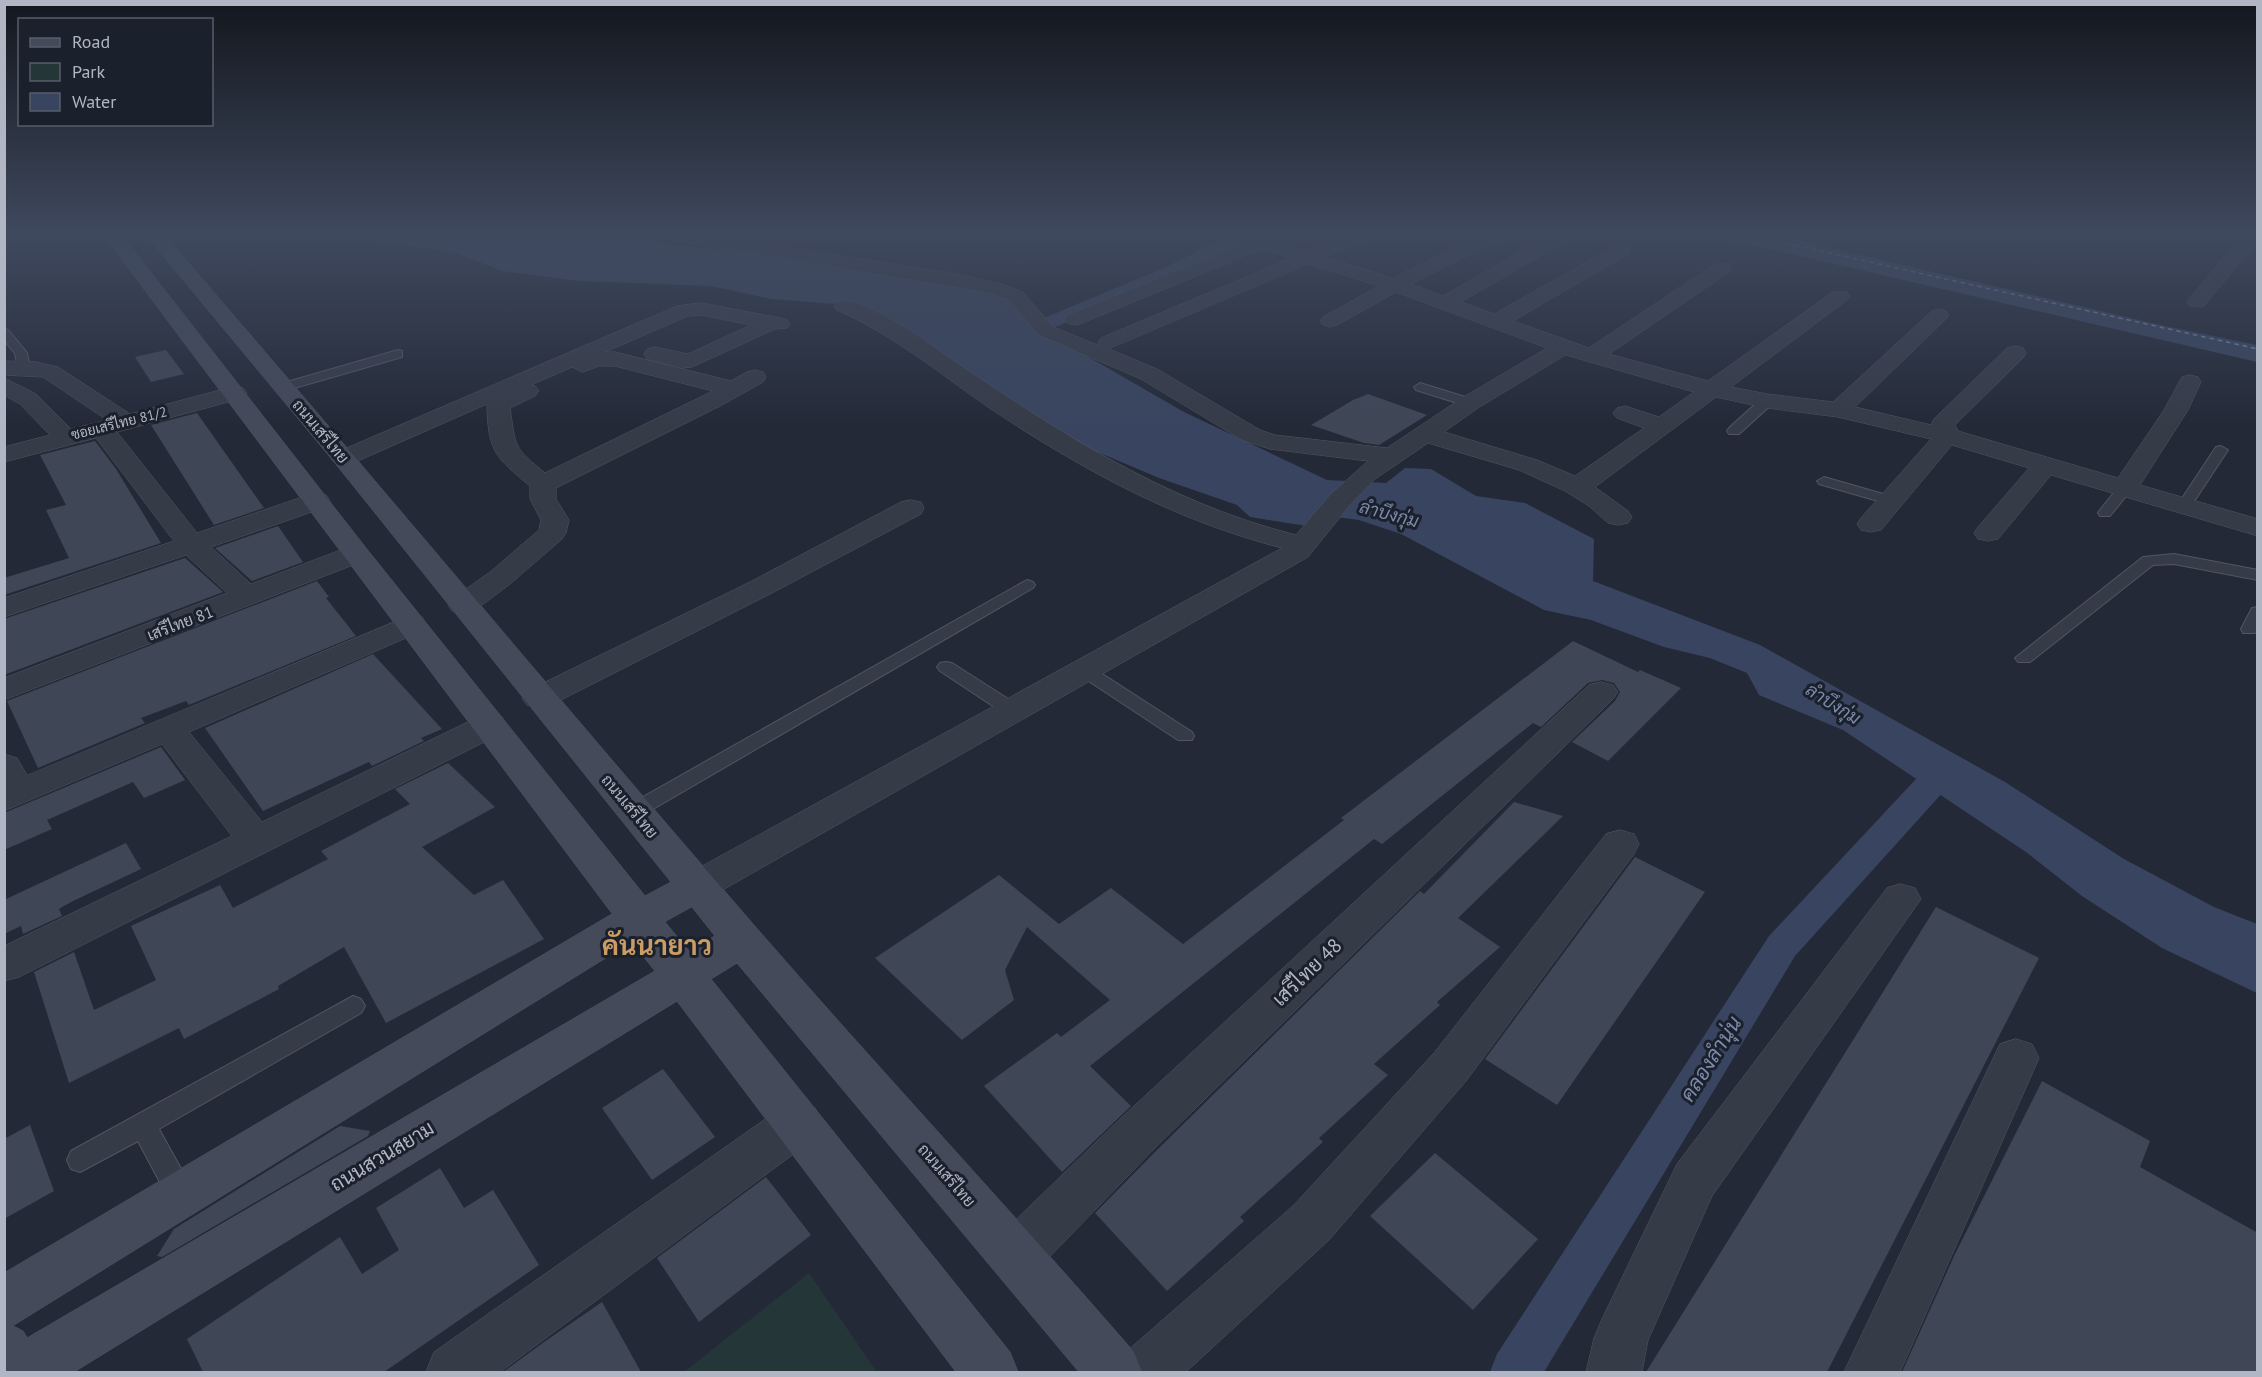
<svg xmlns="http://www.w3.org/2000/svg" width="2262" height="1377" viewBox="0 0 2262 1377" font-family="'PT Sans',Sarabun,sans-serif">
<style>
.green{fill:#253639}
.water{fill:#394560}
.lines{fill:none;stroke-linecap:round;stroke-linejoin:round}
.canal{fill:#394560;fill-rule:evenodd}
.ferry{stroke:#7b8aaa;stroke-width:1.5;stroke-dasharray:4.5 4;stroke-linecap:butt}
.building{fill:#3f4757}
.lane-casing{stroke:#515662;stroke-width:2}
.street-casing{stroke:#515662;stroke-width:1}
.secondary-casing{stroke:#515662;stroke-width:1}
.lane{fill:#363b48;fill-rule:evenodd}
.street{fill:#363b48;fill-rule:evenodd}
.secondary{fill:#444a5a;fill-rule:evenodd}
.labels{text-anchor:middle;stroke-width:6;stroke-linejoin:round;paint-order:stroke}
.far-street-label{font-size:14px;fill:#b1b6c4;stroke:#1b212c}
.street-label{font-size:16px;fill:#b1b6c4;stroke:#1b212c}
.water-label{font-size:18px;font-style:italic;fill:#7b8aaa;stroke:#1b212c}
.near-street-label{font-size:20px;fill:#b1b6c4;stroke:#1b212c}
.near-water-label{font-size:21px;font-style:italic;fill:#7b8aaa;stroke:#1b212c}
.near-district-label{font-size:27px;font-weight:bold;fill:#cb9c64;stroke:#1b212c}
</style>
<rect width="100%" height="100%" fill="#232937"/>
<polygon class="green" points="809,1273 877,1372 684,1372"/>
<g class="water">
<polygon points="337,234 606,234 674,245 776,254 1013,295 1054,337 1184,412 1327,480 1386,483 1405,468 1431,469 1476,496 1525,503 1594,539 1593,581 1760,645 2005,782 2124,859 2214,907 2257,924 2257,993 2162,948 2082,896 2026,852 1843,730 1759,695 1747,673 1710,658 1664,647 1591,620 1544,610 1401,534 1359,520 1313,514 1307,526 1250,517 1237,505 1159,478 1074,442 849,305 771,299 711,286 580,281 502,271 456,253"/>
<polygon points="1705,234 1770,234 2165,326 2257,345 2257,362"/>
</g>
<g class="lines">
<g class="canal">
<polygon points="1233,234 1251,234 1239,245 1176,276 1020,342 1006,342 1003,338 1006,334 1164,268"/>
<polygon points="1942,761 1954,764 1958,772 1954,780 1795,956 1544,1372 1490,1372 1497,1354 1769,936 1930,764"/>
</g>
<polyline class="ferry" points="1745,234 2258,349"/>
</g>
<g class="building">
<polygon points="166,350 184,374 151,382 135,357"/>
<polygon points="1368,394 1427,415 1379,445 1364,443 1311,425 1353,400"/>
<polygon points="197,413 264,508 214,525 151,425"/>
<polygon points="95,441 116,469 161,543 4,595 4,578 69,558 46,510 66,505 40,455"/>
<polygon points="278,526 303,562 252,581 215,548"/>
<polygon points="185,558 223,592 4,675 4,619"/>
<polygon points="317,581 329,597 326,598 356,636 189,705 186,701 141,718 145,723 38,768 7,701"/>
<polygon points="1573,641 1638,672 1640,670 1681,688 1608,761 1572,742 1615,701 1620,692 1614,683 1602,680 1588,683 1541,727 1533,723 1382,844 1374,839 1090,1066 1131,1106 1062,1172 984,1086 1057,1033 1061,1037 1110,1000 1027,927 1005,970 1014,1000 962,1040 875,958 999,875 1059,924 1111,888 1183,944 1344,820 1341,818"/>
<polygon points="373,654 442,729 421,738 424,741 372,766 369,762 263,811 205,728"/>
<polygon points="161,747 185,780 144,798 133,782 47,820 52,829 4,850 4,813"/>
<polygon points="448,763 495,807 422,847 474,895 503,880 544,939 386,1023 344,947 278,986 279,989 184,1039 179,1028 69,1083 34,972 74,952 94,1010 156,980 131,926 220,885 233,908 328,859 321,851 410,804 395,789"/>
<polygon points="1514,802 1563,816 1458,918 1500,947 1437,1002 1440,1005 1374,1064 1388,1075 1319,1138 1323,1142 1240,1217 1244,1221 1167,1291 1095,1213 1156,1151 1420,891 1424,894"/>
<polygon points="126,843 141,869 71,902 59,909 62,916 23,934 21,926 4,934 4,900"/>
<polygon points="1635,857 1705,892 1557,1105 1485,1059"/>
<polygon points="1936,907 2039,958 1827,1372 1646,1372"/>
<polygon points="663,1069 715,1137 652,1180 602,1108"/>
<polygon points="2042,1081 2150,1141 2140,1167 2258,1233 2258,1372 1902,1372 1955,1254"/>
<polygon points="30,1125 54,1191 4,1219 4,1139"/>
<polygon points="340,1126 370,1131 368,1136 162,1257 157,1256 174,1229"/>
<polygon points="1435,1153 1538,1239 1473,1310 1370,1216"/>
<polygon points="440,1168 464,1208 493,1190 539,1265 384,1372 203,1372 187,1339 340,1237 362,1274 399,1250 376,1208"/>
<polygon points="766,1177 811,1235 699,1322 657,1258"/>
<polygon points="602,1302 641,1372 503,1372 547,1340"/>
</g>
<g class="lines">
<g class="lane-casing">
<g id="lane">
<polygon points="728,234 743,234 710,246 705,243"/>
<polygon points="4,329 8,330 27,353 30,369 28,372 24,373 18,369 15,353 4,340"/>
<polygon points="398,350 402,351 402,357 284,391 278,387 280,384"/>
<polygon points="1420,383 1475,400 1476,403 1470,407 1416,390 1414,387"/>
<polygon points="1767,397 1772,398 1773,401 1772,404 1739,434 1729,434 1727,431 1729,428 1762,398"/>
<polygon points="2221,446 2228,450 2191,506 2189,509 2179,509 2177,506 2216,447"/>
<polygon points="1824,477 1897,498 1899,501 1892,505 1819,484 1817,481"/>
<polygon points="2125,484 2130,485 2132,488 2130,491 2110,516 2100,516 2098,513 2100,510 2120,485"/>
<polygon points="2174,554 2258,570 2258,580 2174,564 2153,565 2030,662 2018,662 2015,658 2143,557"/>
<polygon points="1027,580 1033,582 1035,585 1033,588 641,816 634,818 627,816 624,811 627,806"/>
<polygon points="2258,607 2258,629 2255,633 2243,633 2241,629 2252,608"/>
<polygon points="946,662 952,663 1019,706 1021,710 1019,714 1005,714 940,671 937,667 940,663"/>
<polygon points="1084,665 1090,666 1192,732 1194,736 1192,740 1178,740 1078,674 1075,670 1078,666"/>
<polygon points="353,996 361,999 365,1006 361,1013 159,1129 195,1194 191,1203 181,1207 171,1203 138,1141 80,1172 71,1169 67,1160 71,1151"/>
</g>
</g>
<g class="street-casing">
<g id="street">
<path d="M659,234H702L957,274L1002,284L1023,292L1053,327L1100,346L1098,343L1101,338L1291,258L1262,249L1082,323L1075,325L1068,323L1065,319L1068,315L1244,244L1226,238L1223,234H1251L1260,237L1273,234L1280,239L1278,242L1307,252L1349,234H1373L1370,238L1325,257L1393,278L1483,234H1506L1503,238L1411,284L1443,296L1552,234H1574L1571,238L1461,302L1494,314L1616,246H1628L1631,250L1628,254L1513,321L1589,348L1715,264H1729L1731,268L1729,272L1609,354L1708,381L1833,292H1847L1850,296L1847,300L1731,387L1767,394L1833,402L1932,311L1939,309L1946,311L1949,315L1946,319L1855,407L1931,425L1934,419L2007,348L2015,346L2023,348L2026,353L2023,358L1955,425L1958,431L2118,478L2164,410L2182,377L2190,375L2198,377L2201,382L2188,410L2140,485L2258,519V536L2051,475L1998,539L1988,541L1978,539L1974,533L1978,527L2029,468L1952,445L1881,530L1871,532L1861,530L1857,524L1861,518L1931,439L1838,417L1767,408L1716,397L1595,487L1628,511L1632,517L1628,523L1618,525L1608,523L1589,506L1565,491L1519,470L1428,443L1375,479L1349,506L1308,557L712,896L698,901L684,896L678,886L684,876L1282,548C1176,521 1081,469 991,409C940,374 894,335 837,310L834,306L837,302C861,296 914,333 934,347C1047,425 1161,501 1296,535L1331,494L1368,461L1270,449L1242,440L1141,379L1039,335L1009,300L990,293L668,239L662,238ZM1309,264L1379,286L1323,317L1320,321L1323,325L1330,327L1337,325L1396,292L1547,348L1462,398L1387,448L1275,435L1260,430L1157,369L1109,349ZM1566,355L1694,392L1659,417L1625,406L1617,408L1613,413L1617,418L1644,428L1575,476L1537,460L1444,432L1478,408Z"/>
<polygon points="2244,234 2258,234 2258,241 2204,306 2190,306 2187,302 2190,298"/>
<path d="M701,303L780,318L787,320L790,324L787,328L775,329L692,367L681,368L647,359L644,354L647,349L655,347L688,354L751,325L701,315L688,316L605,352H615L731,381L747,372L755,370L763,372L766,377L763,382L720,406L556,488V499L569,520L566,533L562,539L510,584L474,611L463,614L452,611L448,605L452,599L490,572L539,530L541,520L530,499V486C495,457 488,452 487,404L353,463L344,466L335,463L331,458L335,453L677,306ZM599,366H615L713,391L545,473C513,447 516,448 510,408L535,396L539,391L535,386L531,385L572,367L582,372Z"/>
<polygon points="4,361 36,362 58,367 130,414 235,386 243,388 247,393 243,398 117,432 197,533 308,495 317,493 326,495 330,501 326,507 211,547 251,584 346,548 356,545 366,548 370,554 366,560 4,700 4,678 227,593 186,555 4,617 4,598 174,541 96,438 4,462 4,447 50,435 20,404 4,395 4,378 36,394 71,429 107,420 43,377 4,375"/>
<polygon points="911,500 921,502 924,508 921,514 770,594 551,705 539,708 527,705 522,698 527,691 750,582 901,502"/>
<polygon points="411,615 422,617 426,624 422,631 189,732 262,822 478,717 490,714 502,717 507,725 502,733 19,977 4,981 4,946 232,836 162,744 4,811 4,754 17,758 27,775"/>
<polygon points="1601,682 1613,685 1618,692 1613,699 1154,1149 1034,1273 1016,1280 998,1273 990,1255 998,1237 1120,1119 1589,685"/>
<polygon points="1620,830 1634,834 1639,844 1634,854 1466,1081 1329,1240 1186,1372 1118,1372 1126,1352 1293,1206 1434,1053 1606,834"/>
<polygon points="1901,884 1915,888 1921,899 1712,1196 1648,1340 1642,1372 1586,1372 1594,1338 1602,1319 1677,1164 1887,888"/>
<polygon points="2016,1039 2032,1044 2039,1058 1900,1372 1844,1372 2000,1044"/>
<polygon points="798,1102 815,1108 822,1123 815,1138 500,1372 426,1372 434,1352 781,1108"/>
</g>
</g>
<g class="secondary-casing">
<path id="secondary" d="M103,234H121L366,548L645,896L671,882L335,463L145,234H164C362,463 555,696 753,924C878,1068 1009,1208 1134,1352L1142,1372H1079L737,963L711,979L1010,1352L1018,1372H956L677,1001L74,1372H4V1273L612,914ZM692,907L715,936L689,951L665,922ZM632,942L655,971L27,1338L23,1331L13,1326Z"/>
</g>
<use href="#lane" class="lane"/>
<use href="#street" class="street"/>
<use href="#secondary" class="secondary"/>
</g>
<linearGradient id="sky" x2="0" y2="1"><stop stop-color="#13171e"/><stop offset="0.55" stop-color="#3f495e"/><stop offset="1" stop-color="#3f495e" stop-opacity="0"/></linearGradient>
<rect width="2262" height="427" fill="url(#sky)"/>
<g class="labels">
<g class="far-street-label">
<text transform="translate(119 423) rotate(-14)" y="5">ซอยเสรีไทย 81/2</text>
</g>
<g class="street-label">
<text transform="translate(321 431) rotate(50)" y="6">ถนนเสรีไทย</text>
<text transform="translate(180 623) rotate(-21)" y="6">เสรีไทย 81</text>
<text transform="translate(630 806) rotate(50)" y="6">ถนนเสรีไทย</text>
<text transform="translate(947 1175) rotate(49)" y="6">ถนนเสรีไทย</text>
</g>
<g class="water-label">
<text transform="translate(1389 514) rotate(15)" y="6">ลำบึงกุ่ม</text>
<text transform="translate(1833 704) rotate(32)" y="6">ลำบึงกุ่ม</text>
</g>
<g class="near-street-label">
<text transform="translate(1307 972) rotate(-44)" y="7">เสรีไทย 48</text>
<text transform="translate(382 1156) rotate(-31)" y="7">ถนนสวนสยาม</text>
</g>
<g class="near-water-label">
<text transform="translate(1711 1059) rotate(-58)" y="7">คลองลำนุ่น</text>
</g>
<g class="near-district-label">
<text x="657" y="955">คันนายาว</text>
</g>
</g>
<rect width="2262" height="1377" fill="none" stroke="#b1b6c4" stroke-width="12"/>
<rect x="18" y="18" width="195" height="108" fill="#1b212c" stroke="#575d69" stroke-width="1.5"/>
<rect x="30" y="38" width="30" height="9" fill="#444a5a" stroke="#575d69" stroke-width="1.5"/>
<text x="72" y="48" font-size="18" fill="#b1b6c4">Road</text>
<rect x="30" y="63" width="30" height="18" fill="#253639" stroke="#575d69" stroke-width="1.5"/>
<text x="72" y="78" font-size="18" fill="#b1b6c4">Park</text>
<rect x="30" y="93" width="30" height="18" fill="#394560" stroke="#575d69" stroke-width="1.5"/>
<text x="72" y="108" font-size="18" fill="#b1b6c4">Water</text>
</svg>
